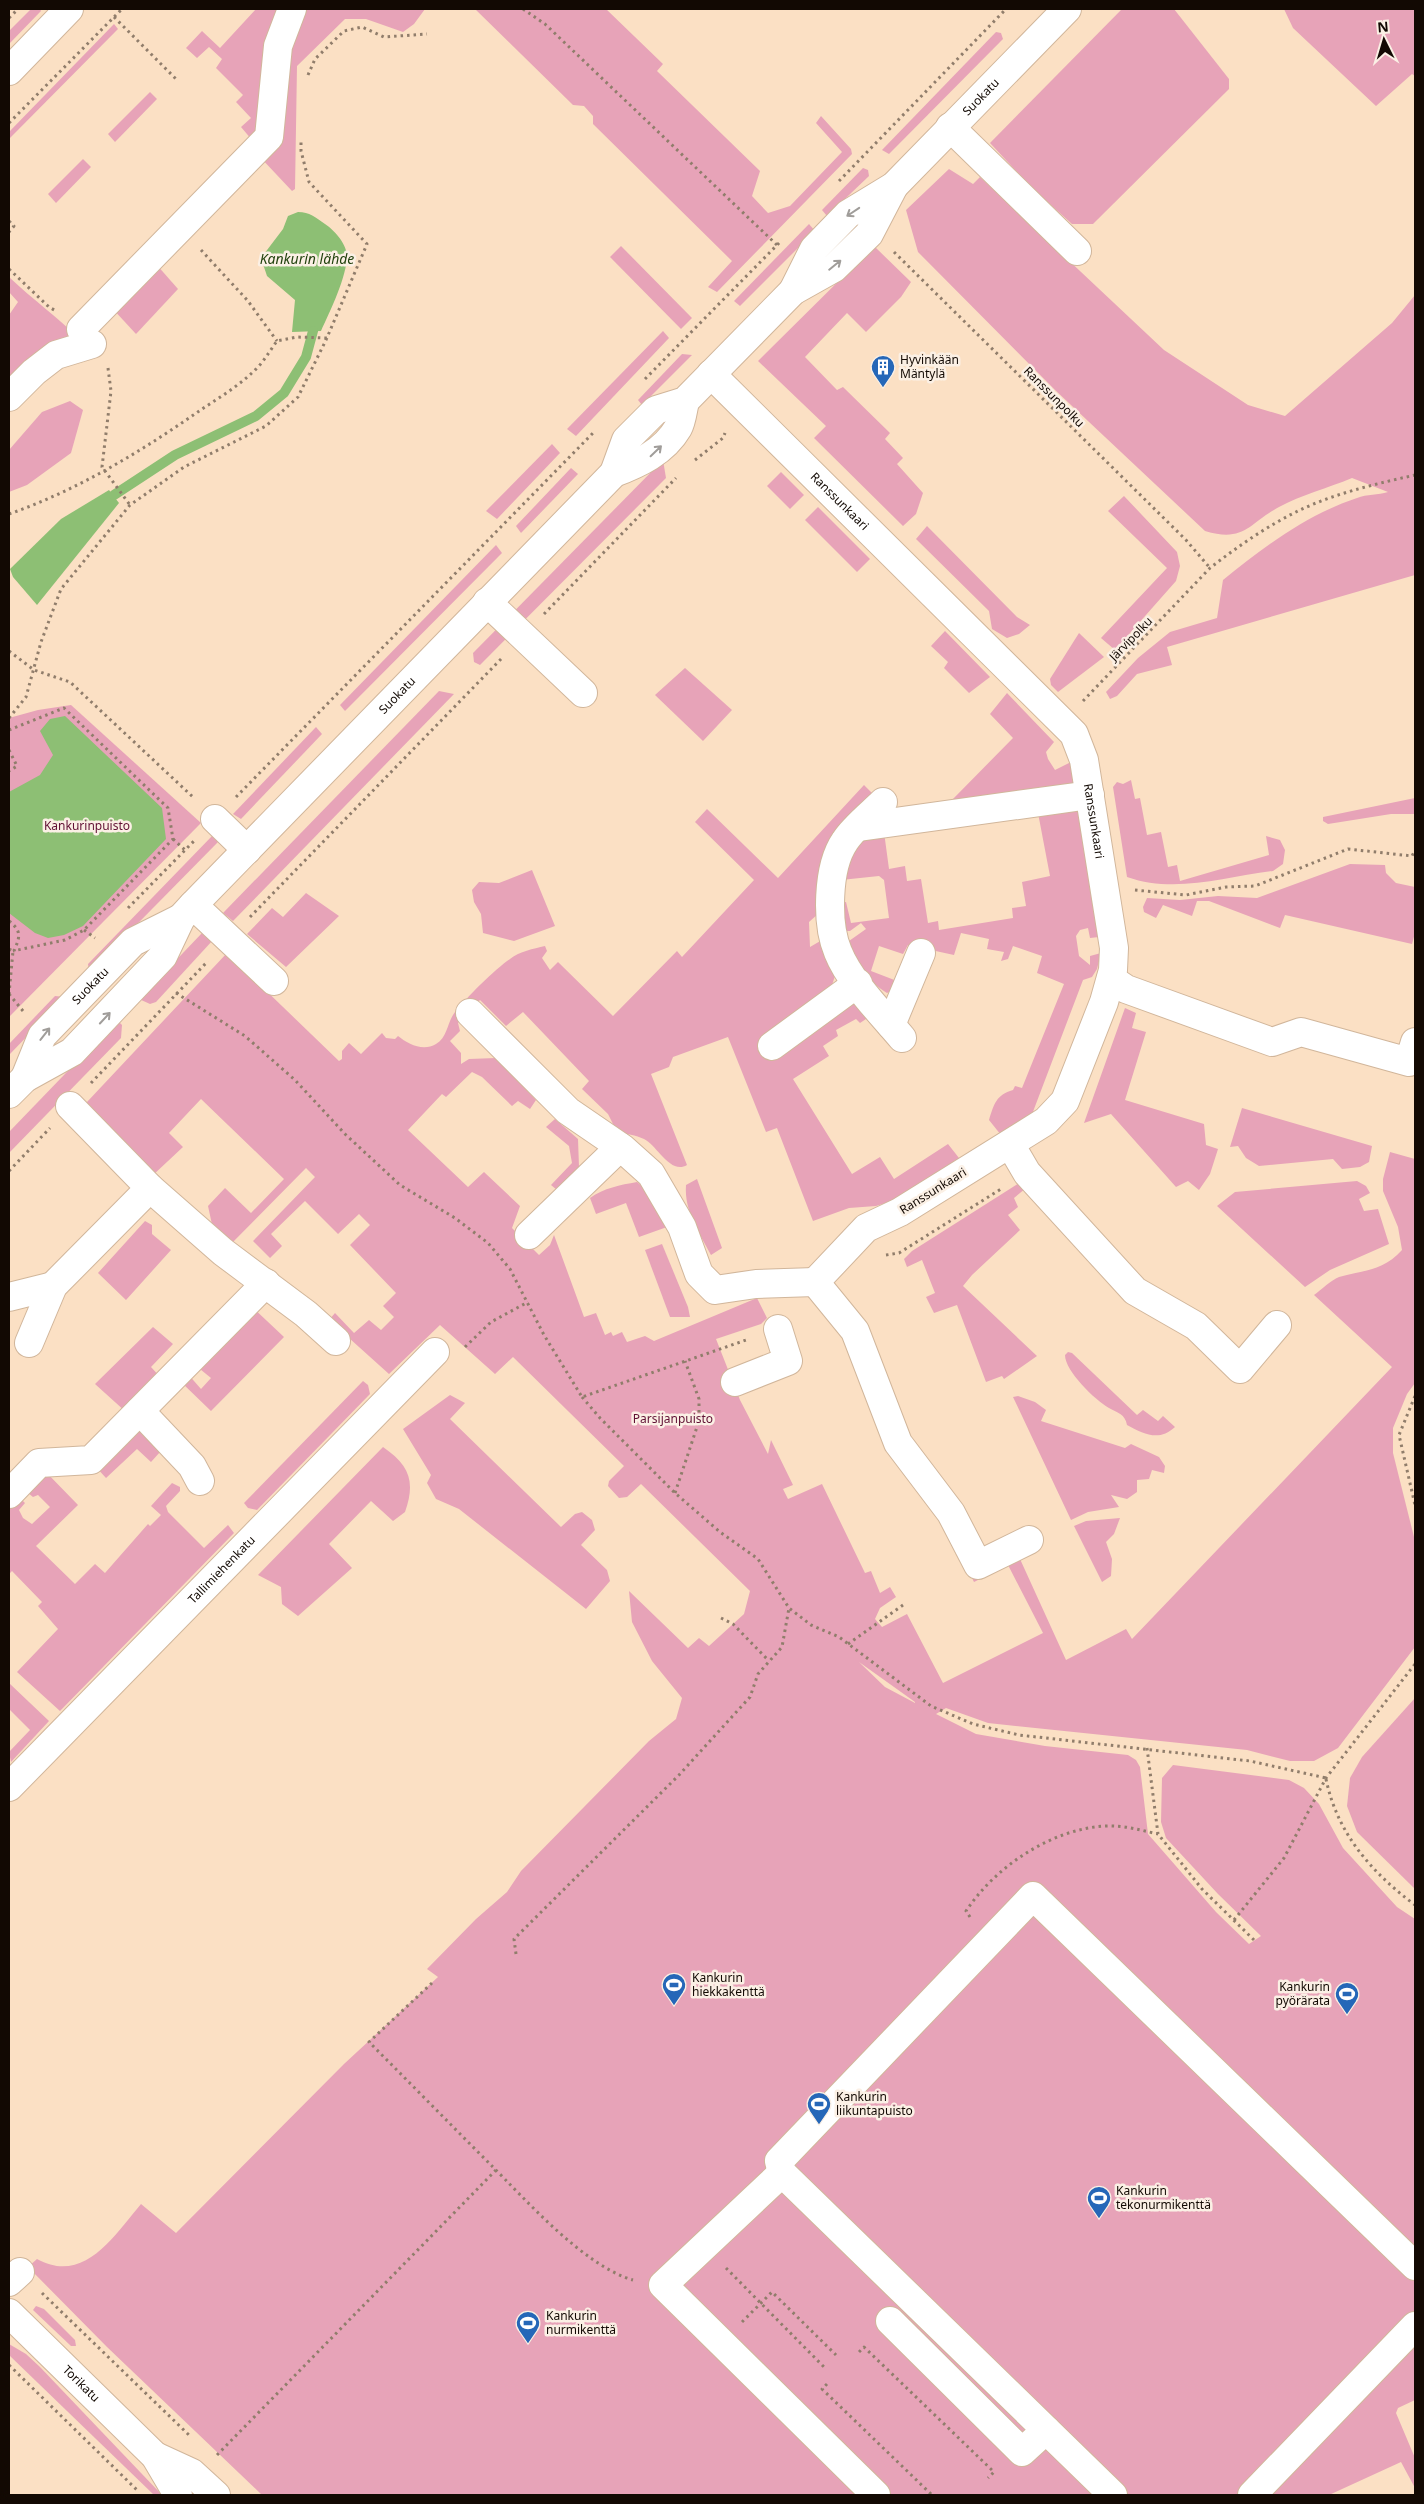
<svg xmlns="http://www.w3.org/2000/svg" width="1424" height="2504" viewBox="0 0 1424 2504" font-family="'Noto Sans',sans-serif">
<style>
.green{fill:#e7a3b8;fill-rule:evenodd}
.water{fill:#8dbf74}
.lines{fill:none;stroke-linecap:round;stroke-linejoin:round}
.stream{stroke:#8dbf74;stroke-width:10}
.minor-casing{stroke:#d1b69b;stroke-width:30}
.path{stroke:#907d6b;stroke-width:3;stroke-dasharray:2.5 4;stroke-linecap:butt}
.minor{stroke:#fff;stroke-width:28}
.oneway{stroke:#a09d9a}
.labels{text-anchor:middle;stroke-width:5;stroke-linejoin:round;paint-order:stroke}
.street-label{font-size:12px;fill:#120903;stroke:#fbf0e5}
.poi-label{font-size:12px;fill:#120903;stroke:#fbf0e5;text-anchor:start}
.park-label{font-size:12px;fill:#601034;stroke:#fbf0e5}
.water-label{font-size:14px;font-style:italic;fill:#22420e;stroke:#fbf0e5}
</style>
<rect width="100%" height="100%" fill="#fbe0c4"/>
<g class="green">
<polygon points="31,9 40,9 41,11 9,44 9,31"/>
<path d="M256,9H284C276,30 264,52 261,75C258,96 265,122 252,140L241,127L251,118L236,102L243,95L216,68L222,59L209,47L197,58L186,48L202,31L220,48Z"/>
<polygon points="301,9 425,9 414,24 403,32 366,19 345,19 297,66 295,189 292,191 260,157"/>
<polygon points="475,9 606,9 663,64 657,71 760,171 752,196 768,213 790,206 842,152 816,123 821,116 851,149 852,154 717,292 708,287 732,261 593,124 593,116 584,106 573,105"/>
<polygon points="1122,9 1174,9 1229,79 1229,89 1093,224 1072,224 1032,188 990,143"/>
<polygon points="1284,9 1415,9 1415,76 1412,74 1376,106 1293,28"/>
<polygon points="114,24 118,29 9,139 9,132"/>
<polygon points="996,32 1001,33 1003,39 889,154 882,150"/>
<polygon points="150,92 157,99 115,142 108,134"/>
<polygon points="83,159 91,167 56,203 48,194"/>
<polygon points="863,168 868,170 869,176 827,216 822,210"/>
<path d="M949,169L973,184L980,177L1164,350L1248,405L1285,416L1392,323L1415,295V575L1167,647L1172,665L1137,674L1117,696L1110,699L1106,692L1138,658L1170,632L1217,618L1223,580C1264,547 1306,515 1357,498C1367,494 1378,495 1388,492L1352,478C1328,488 1301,495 1279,507C1249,523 1245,543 1205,531L1055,390L918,252L906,210Z"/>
<polygon points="809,224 815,231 740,306 734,301"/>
<polygon points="621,246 692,318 681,329 610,257"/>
<polygon points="874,246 911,282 901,297 866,332 847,313 805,357 837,390 843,387 890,433 885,439 903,458 897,464 923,493 916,514 903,526 814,438 826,426 758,361"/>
<polygon points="156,264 178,289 136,334 112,308"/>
<path d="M9,277C32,299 58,317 80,340L9,386V315L18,302L9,292Z"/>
<polygon points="663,331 669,338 576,436 567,429"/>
<polygon points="682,354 692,355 642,405 638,400"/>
<polygon points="70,401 83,410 71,453 27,485 9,492 9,450 42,412"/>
<polygon points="552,444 560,453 497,519 486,511"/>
<polygon points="663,460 666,478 480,665 474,662 473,653"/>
<polygon points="571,468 578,474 521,533 516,526"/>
<polygon points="781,472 804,495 790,509 767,486"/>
<polygon points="1124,496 1177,552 1180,566 1176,581 1115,650 1101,638 1167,568 1108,511"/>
<polygon points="818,507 870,559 857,572 805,520"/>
<polygon points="927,526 1017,617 1030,625 1019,634 1007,638 992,629 989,611 916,539"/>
<polygon points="496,545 502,553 345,711 340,705"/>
<polygon points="945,631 990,677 969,693 944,668 948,662 931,646"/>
<polygon points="1079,633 1104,657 1058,692 1051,685 1050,679"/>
<polygon points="685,668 732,710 703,741 655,695"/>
<polygon points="439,691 454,694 233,921 223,913"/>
<polygon points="1007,693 1054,742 1046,752 1048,759 1055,770 1071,762 1075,785 958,805 952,800 1013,738 990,714"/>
<polygon points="71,705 201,823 9,1017 9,718 38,710"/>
<polygon points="316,727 322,734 241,819 233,814"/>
<path d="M1131,780L1135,799L1140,798L1147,835L1161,832L1168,867L1177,865L1180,881L1269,855L1266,836L1280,840L1285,850L1283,864L1273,871C1224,877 1175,894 1127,877L1113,787L1117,782L1123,784Z"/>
<path d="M864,785L873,794L818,914L809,922L810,947L822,940L835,976L831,988L871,1011L866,1019L860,1023L856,1019L836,1030L838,1036L823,1046L829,1056L793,1079L852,1174L880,1157L894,1179L948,1144L959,1158L958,1163L892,1201L876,1206L849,1208L813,1221L777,1128L766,1132L728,1037L673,1057L669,1067L651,1074L687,1165C670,1175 657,1145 644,1139C636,1135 626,1134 617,1132L608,1114L582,1089L589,1081L523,1012L506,1026L480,1000L458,1023L460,1031L450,1041L461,1053V1064L469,1059L496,1058L536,1100L530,1109L518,1101L512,1106L482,1077L472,1072L446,1097L442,1094L408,1130L468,1187L484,1172L520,1206L512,1228L539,1255L550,1245L554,1235L584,1317L596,1313L605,1335L611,1332L613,1336L622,1332L627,1342L645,1336L654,1341L757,1298L767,1318L761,1324L716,1339L740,1400L768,1454L771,1440L793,1485L783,1489L788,1499L822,1484L865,1573L871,1571L880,1593L890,1587L896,1597L880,1608L875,1619L882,1627L907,1614L943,1683L1043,1633L1008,1565L974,1582L972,1578L1005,1561L1020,1559L1066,1660L1126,1629L1132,1639L1392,1367L1314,1295C1321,1290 1331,1280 1339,1277C1364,1270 1383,1271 1402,1250L1398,1227L1383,1191V1179L1390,1152L1415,1159V1383L1407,1394L1393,1428V1453L1415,1541V1647L1338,1748L1314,1761H1290L1247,1750L988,1723L946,1708L936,1714L976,1734L1045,1746L1128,1755L1136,1760L1140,1767L1148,1834L1216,1912L1249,1944L1261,1936L1218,1894L1166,1838L1161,1822L1162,1778L1173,1765L1289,1780L1304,1788L1319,1804L1343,1848L1397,1907L1415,1919V2400L1398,2408L1396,2413L1415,2458V2488L1401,2462L1329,2495H262L107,2347L28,2267L37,2259C84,2285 114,2236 141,2204L176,2233L344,2064L438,1977L427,1969L476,1919L507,1892L521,1871L649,1741L676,1719L682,1698L652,1661L632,1622L629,1591L688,1648L699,1638L709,1646L744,1614L750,1591L641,1484L627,1497L619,1498L608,1486L609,1481L624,1466L513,1357L495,1374L440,1325L389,1374L329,1320L335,1313L354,1333L369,1320L381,1330L394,1317L383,1306L396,1293L350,1245L370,1225L359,1214L338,1234L305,1201L271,1234L282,1246L270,1258L253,1241L315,1177L306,1168L229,1246L213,1229L208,1206L225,1188L251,1213L284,1179L201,1099L169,1133L183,1147L152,1176L85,1108L87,1102L227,953L339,1061L342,1059V1051L349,1043L361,1054L382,1033L386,1038L395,1039L398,1036C408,1044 423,1052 436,1044C448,1037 447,1022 455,1012C466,998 495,969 510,959C520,951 533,949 545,946L547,951L542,958L550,970L558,962L613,1016L677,951L682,957L754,880L695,822L707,809L778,878ZM859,1662L915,1702V1703L885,1687Z"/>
<polygon points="1415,798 1415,814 1391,814 1328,824 1323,821 1323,817"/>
<path d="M1078,809L1099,937L1090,938L1088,928L1080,930L1076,936L1079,956L1090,965V956L1101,953L1097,969L1092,977L1083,980L1031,1117L1001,1135L989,1120C994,1104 996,1095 1013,1090L1015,1086L1022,1088L1064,984L1037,973L1042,956L1013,946L1008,959L1001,961L1004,952L987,949L989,939L961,933L954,955L908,945L903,954L879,946L871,971L897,981L893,990L887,993C866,980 858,964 849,941L866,929L861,923L850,931H846L840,903L846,902L851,923L889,918L884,880L879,876L841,880L858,841L884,832L889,869L905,866L907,881L921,879L928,923L938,921L939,930L1013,918L1012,908L1026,906L1022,882L1050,876L1038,813Z"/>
<polygon points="214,834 219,841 89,973 88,964"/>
<polygon points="1350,864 1385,865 1386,873 1396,883 1415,887 1415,933 1412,944 1285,915 1280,928 1209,901 1197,901 1192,916 1163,905 1156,918 1144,912 1143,907 1147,898 1180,900 1218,896 1257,898"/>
<polygon points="532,870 555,926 514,941 483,933 481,914 474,902 472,890 479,882 499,883"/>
<polygon points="306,893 339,916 286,967 247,934 272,908 283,917"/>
<polygon points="203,932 213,940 156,1002 150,1004 139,999"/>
<polygon points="55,996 65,997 9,1055 9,1044"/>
<polygon points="1125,1008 1136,1013 1132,1028 1146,1032 1125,1100 1204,1124 1206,1145 1218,1149 1210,1174 1199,1190 1188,1181 1176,1187 1111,1114 1084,1123"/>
<polygon points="117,1020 122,1025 121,1038 9,1153 9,1132"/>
<polygon points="1242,1108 1372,1146 1369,1162 1360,1167 1342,1169 1333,1159 1259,1166 1246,1158 1238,1146 1230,1147"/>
<polygon points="555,1119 578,1139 579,1167 557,1190 551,1185 572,1163 569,1146 546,1127"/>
<path d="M697,1179L722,1248L711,1255C699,1232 684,1211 686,1185Z"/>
<polygon points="1357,1181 1366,1186 1370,1193 1359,1199 1364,1211 1378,1209 1389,1244 1330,1270 1305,1287 1217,1206 1235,1192"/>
<path d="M637,1182L649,1192L667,1227L639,1237L626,1203L596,1214L590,1198C604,1188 620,1185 637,1182Z"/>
<polygon points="1019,1183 1031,1184 1014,1198 1018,1207 1008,1215 1020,1230 972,1275 963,1286 1037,1356 1004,1379 1002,1376 986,1382 957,1305 934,1313 926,1297 935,1293 922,1260 907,1267 904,1259 912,1251"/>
<polygon points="145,1221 152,1225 152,1234 171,1250 126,1300 98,1273"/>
<polygon points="662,1244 688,1307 690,1317 670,1317 645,1250"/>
<polygon points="251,1306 284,1337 211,1411 181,1382 187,1373 201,1389 211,1378 195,1365"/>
<polygon points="153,1327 173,1344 151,1367 161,1378 126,1412 95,1384"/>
<path d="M1068,1352L1072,1353L1137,1415L1143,1410L1158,1421L1163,1416L1175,1427C1159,1442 1144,1434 1127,1425C1125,1414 1118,1413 1109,1408C1095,1400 1065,1371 1065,1355Z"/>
<polygon points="363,1381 368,1385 370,1394 257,1510 248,1508 244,1503"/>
<polygon points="450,1395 465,1403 450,1419 561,1527 575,1514 582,1512 592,1520 595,1530 581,1545 607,1570 610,1581 586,1609 459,1509 436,1499 427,1483 431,1475 403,1429"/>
<polygon points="1018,1396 1035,1402 1046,1410 1041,1421 1125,1448 1131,1444 1159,1457 1165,1466 1164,1473 1152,1470 1149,1479 1137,1480 1137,1492 1127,1499 1111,1495 1119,1507 1088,1512 1071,1520 1013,1397"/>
<polygon points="136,1427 160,1452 151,1462 137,1449 106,1478 96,1467"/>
<path d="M383,1447C409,1465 416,1481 405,1512L393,1521L371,1501L329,1544L352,1568L298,1616L282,1604L281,1587L258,1575Z"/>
<polygon points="43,1469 78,1505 36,1546 75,1584 95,1564 105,1573 148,1524 150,1526 161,1515 151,1506 172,1483 180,1487 180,1491 166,1506 168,1512 204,1548 228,1525 234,1533 60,1711 17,1672 58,1629 38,1606 42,1602 12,1571 9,1574 9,1501 22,1500 25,1503 19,1510 23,1518 32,1524 50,1507 38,1495 33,1497 22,1488"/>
<polygon points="1120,1518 1114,1534 1106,1542 1112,1559 1111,1576 1102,1582 1074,1526 1086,1521"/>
<polygon points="9,1683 49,1721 11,1762 9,1752 30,1730 9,1709"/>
<polygon points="1415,1698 1415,1889 1357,1832 1347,1806 1350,1778 1362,1757"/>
<polygon points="36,2306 44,2309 75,2340 76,2346 71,2346 33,2310"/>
<polygon points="9,2344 26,2354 40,2367 162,2495 154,2495 9,2355"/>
</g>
<g class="water">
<path d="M298,212C310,212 315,217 325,224C334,230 346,243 347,255C347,277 330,311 321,331L292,332L295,300L267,276L261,258L283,229L288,216Z"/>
<polygon points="109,490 119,503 37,605 13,577 10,569 61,519"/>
<polygon points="65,716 162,808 166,839 83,926 64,935 48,938 35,933 9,913 9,792 40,775 53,755 40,731 50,719"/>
</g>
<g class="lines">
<polyline class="stream" points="114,495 175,455 256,416 284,393 306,357 313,331"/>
<g class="minor-casing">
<g id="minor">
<polyline points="9,71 69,9"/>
<polyline points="950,127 1077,251"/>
<path id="s1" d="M793,291L814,249L848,214L894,186L1067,9"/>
<polyline points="81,329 269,137 278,46 292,9"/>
<path id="s2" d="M711,374L1074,734L1084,760L1114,948L1113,970L1104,1002L1065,1101L1046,1121L900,1212L866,1228L815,1282"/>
<polyline points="9,397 34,372 56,355 92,344"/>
<polyline points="614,473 626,440 656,410 685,401 793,291 834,268 869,234 894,186"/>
<polyline points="487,602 583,693"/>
<path d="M883,802C871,814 854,827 845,841C827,867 826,924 838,952C850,982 882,1014 902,1038"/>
<polyline points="215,819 247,850"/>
<polyline points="859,827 1090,795"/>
<polyline points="193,905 274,981"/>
<polyline points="1111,979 1126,989 1272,1042 1301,1032 1409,1062 1415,1042"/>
<polyline points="470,1013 568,1111 622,1148 651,1174 682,1227 699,1274 715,1290 756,1284 815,1282"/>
<polyline points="891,1025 921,953"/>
<polyline points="772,1046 858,983"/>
<path id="s3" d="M25,1078L42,1036L133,942L181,918"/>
<path id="s4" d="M9,1094L25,1078L72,1052L163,956L181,918L193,905L614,473C638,464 664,452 678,428C682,421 683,409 685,401"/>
<polyline points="1010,1144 1027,1173 1135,1291 1196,1326 1240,1369 1277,1325"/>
<polyline points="150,1188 223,1252 306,1314 336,1341"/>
<polyline points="529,1235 620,1147"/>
<polyline points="815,1282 855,1331 898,1443 951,1513 978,1565 1029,1540"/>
<polyline points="9,1297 53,1286"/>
<polyline points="29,1343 53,1286 150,1188 70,1106"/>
<polyline points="735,1382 788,1361 778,1329"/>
<polyline points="140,1411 192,1466 200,1481"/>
<polyline points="9,1494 39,1463 91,1460 266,1283"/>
<path id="s5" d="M9,1787L435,1352"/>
<polyline points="782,2173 663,2285 876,2495"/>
<polyline points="9,2282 20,2272"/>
<path id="s6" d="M9,2313L155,2456L178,2495"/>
<polyline points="890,2321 1022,2452 1046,2430"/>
<polyline points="155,2456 192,2473 216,2495"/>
<polyline points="1113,2495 782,2173 779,2161 1033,1896 1415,2266"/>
<polyline points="1252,2495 1415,2326"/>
</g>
</g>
<g class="path">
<polyline points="523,9 545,24 777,245"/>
<polyline points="114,17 176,79"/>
<polyline points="9,18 18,9"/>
<polyline points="308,75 315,59 344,31 362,27 384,37 427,34"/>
<polyline points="9,123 122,9"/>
<polyline points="839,181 1006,9"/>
<polyline points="9,221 14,226 9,232"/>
<polyline points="201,250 248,301 277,341"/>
<polyline points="894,252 1186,540 1210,568"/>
<polyline points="9,269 49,307 56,311"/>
<polyline points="108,368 111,391 102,467 130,505"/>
<polyline points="645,379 781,241"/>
<polyline points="695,460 723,438 725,433"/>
<path d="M9,514C78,490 142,451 202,409C222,396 243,383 259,366C266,358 271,349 277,341L297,337L327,338"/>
<polyline points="544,614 676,478"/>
<polyline points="9,651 34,670 70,682 194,798"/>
<path d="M1083,701L1210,568C1237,547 1267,526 1298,511C1335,493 1376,484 1415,475"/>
<polyline points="9,718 26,697 41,642 61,589 130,505 184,467 266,426 298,397 326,340 367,244 309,182 301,151 301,142"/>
<polyline points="9,730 64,708 168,808 173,839 84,930 65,940 13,951"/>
<polyline points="9,750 17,766 9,771"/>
<polyline points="236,797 594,432"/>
<polyline points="173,839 185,850"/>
<polyline points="1135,890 1186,895 1226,887 1255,886 1348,849 1412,856 1415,850"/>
<polyline points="128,908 194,841"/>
<polyline points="250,917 502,658"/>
<path d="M9,921C22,931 20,937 14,951"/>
<polyline points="84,930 95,938"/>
<polyline points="9,949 13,951 9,994"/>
<polyline points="176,993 245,1036 295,1080 345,1134 400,1185 455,1218 488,1243 510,1269 544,1335 582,1397 749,1339"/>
<polyline points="9,994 23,1011"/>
<polyline points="91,1083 208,961"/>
<polyline points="9,1171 50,1128"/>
<polyline points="886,1255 899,1253 1001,1189"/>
<polyline points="465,1347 491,1322 528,1302"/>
<polyline points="1415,1396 1399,1435 1415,1505"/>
<polyline points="582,1397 600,1418 675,1493 720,1532 758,1559 789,1608 811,1625 839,1637 931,1706 973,1724 1019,1735 1250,1761 1326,1778"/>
<polyline points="675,1493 699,1421 699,1399 685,1361"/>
<polyline points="721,1618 733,1624 769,1661"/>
<polyline points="848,1644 903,1605"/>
<polyline points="1147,1748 1158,1834 1202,1889 1254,1940"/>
<path d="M1326,1779C1337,1833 1371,1872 1415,1905"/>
<path d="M970,1917L966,1911C995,1867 1051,1829 1105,1826C1124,1825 1140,1830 1158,1834"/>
<polyline points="1234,1920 1284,1858 1326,1778 1415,1664"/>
<polyline points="516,1954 514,1939 679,1775 750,1697 758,1674 782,1647 789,1608"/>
<path d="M432,1983L369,2042C409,2082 449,2123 490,2164C526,2200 584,2266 633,2280"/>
<polyline points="726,2268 824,2367"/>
<polyline points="42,2293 190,2436"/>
<polyline points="742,2322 772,2292 836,2355"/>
<polyline points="859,2352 864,2347 994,2472 988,2478"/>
<polyline points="9,2365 137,2490"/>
<polyline points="827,2384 822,2389 932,2495"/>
<polyline points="217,2455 496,2170"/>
</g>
<use href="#minor" class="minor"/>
</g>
<defs><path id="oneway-shaft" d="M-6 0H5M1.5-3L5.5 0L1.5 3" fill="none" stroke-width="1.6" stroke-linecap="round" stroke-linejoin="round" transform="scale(1.25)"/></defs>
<g class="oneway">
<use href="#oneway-shaft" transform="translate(853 212) rotate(146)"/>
<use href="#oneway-shaft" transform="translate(835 265) rotate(-39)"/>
<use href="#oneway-shaft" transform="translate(656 451) rotate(-44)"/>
<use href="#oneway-shaft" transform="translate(105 1018) rotate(-47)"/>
<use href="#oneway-shaft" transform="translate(45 1034) rotate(-52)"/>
</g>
<defs>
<g id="building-pin" transform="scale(1.25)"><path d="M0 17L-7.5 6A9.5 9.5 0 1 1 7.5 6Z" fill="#2567b8" stroke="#fbf0e5"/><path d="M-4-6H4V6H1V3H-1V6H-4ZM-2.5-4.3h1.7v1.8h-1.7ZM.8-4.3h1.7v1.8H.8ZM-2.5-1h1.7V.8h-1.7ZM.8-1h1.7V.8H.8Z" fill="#fff"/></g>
<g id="stadium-pin" transform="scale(1.25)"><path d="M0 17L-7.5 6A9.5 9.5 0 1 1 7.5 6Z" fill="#2567b8" stroke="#fbf0e5"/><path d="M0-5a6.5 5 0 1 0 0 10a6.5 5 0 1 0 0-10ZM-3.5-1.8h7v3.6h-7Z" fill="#fff"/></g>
</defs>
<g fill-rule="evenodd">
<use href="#building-pin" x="883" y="367"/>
<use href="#stadium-pin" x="674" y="1985"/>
<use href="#stadium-pin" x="1347" y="1994"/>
<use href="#stadium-pin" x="819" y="2104"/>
<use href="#stadium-pin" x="1099" y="2198"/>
<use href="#stadium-pin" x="528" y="2323"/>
</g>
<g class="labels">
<g class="street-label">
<text dy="4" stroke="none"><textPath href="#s1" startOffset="274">Suokatu</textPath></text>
<text transform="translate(1054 397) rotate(45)" y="4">Ranssunpolku</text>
<text dy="4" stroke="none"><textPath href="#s2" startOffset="181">Ranssunkaari</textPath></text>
<text transform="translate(1131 639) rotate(-46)" y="4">Järvipolku</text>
<text dy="4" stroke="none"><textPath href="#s4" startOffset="561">Suokatu</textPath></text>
<text dy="4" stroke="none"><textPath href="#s2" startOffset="601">Ranssunkaari</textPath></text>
<text dy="4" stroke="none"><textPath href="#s3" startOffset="115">Suokatu</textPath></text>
<text transform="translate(933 1191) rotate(-32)" y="4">Ranssunkaari</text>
<text dy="4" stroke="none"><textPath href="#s5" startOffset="304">Tallimiehenkatu</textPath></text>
<text dy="4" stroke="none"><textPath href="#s6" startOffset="101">Torikatu</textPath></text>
</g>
<g class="poi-label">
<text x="900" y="364">Hyvinkään<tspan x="900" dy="14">Mäntylä</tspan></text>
<text x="692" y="1982">Kankurin<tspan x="692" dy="14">hiekkakenttä</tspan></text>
<text x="1330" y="1991" text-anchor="end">Kankurin<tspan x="1330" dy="14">pyörärata</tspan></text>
<text x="836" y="2101">Kankurin<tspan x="836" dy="14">liikuntapuisto</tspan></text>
<text x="1116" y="2195">Kankurin<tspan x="1116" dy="14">tekonurmikenttä</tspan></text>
<text x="546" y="2320">Kankurin<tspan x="546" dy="14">nurmikenttä</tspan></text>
</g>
<g class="park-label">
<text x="87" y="830">Kankurinpuisto</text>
<text x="673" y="1423">Parsijanpuisto</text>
</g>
<g class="water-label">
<text x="307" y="264">Kankurin lähde</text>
</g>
</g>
<rect width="1424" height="2504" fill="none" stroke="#120903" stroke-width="20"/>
<g transform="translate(1384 40) rotate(355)" stroke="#fbf0e5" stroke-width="4" paint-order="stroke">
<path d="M0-4L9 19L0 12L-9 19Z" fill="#120903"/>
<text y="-8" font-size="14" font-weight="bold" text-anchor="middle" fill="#120903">N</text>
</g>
</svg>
